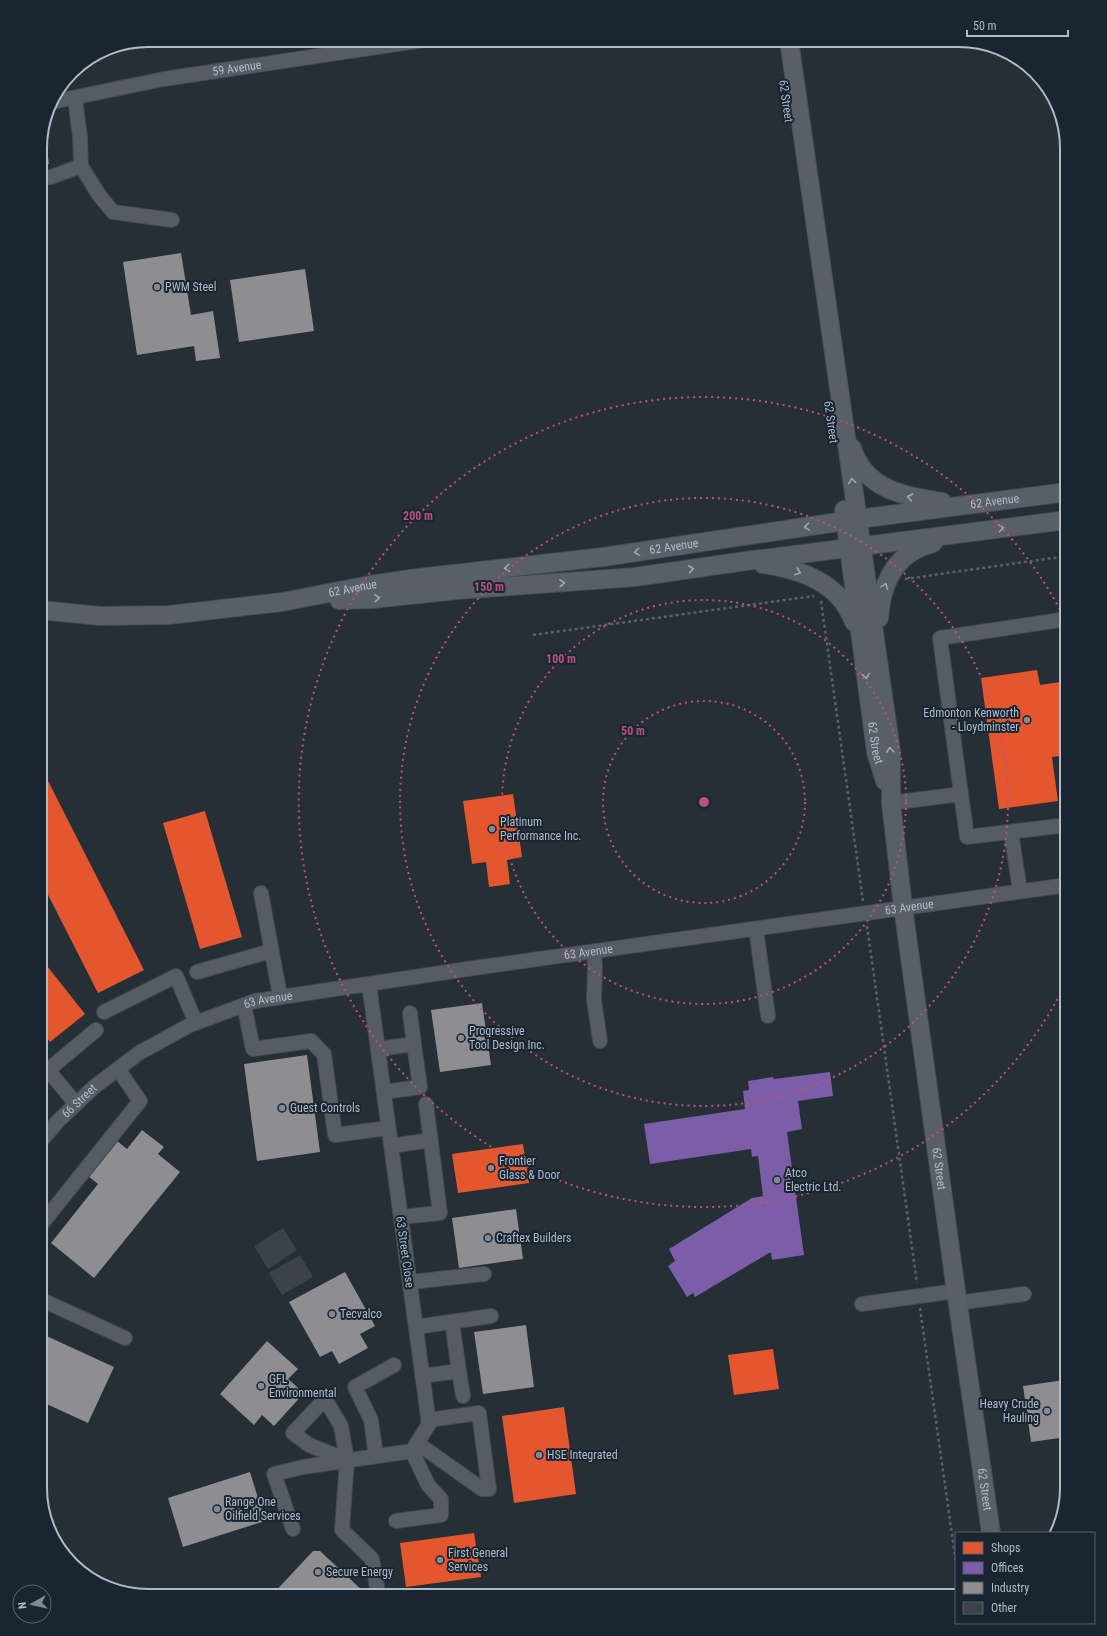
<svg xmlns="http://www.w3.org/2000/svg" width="1107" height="1636" viewBox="0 0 1107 1636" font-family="'Roboto Condensed',sans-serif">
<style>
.shops{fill:#e4572e}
.offices{fill:#7b5ea7}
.industry{fill:#8d8d92}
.building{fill:#3b4249}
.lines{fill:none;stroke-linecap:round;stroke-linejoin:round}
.minor-casing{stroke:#43484e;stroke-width:16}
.major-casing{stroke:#434b52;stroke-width:20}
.path{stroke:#5a6167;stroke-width:2.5;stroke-dasharray:3 3;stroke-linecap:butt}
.minor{stroke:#565c64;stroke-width:14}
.major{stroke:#595f66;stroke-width:18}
.oneway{stroke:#9ea9b4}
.ring{fill:none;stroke:#bb5181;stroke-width:2;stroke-dasharray:2 4}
.poi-dot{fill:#7f8a95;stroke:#192531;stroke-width:1.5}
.labels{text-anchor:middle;stroke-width:4;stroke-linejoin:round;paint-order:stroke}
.street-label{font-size:12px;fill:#afbbc8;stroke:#192531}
.poi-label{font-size:12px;fill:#afbbc8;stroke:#192531;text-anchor:start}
.rim{fill:none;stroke:#afbbc8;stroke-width:2}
.centre{fill:#bb5181;stroke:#192531;stroke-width:2}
.ring-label{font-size:12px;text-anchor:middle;font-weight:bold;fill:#bb5181;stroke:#192531;stroke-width:4;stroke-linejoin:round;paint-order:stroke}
</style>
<rect width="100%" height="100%" fill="#262e36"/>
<g class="shops">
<polygon points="1037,670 1040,685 1067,681 1067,755 1052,757 1058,801 999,809 981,678"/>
<polygon points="43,771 144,970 98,993 40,879 40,773"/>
<polygon points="513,794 522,857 507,860 510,884 489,887 486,862 472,864 463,801"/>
<polygon points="205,811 242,937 200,949 163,823"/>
<polygon points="40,957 85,1014 50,1042 43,1032 40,1034"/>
<polygon points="523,1144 529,1183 458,1193 452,1154"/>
<polygon points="773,1349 779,1389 734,1395 728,1355"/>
<polygon points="564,1407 576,1494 514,1503 502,1416"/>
<polygon points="474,1533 481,1577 406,1587 400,1543"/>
</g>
<polygon class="offices" points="830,1072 833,1096 798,1101 802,1129 787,1132 804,1255 772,1260 771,1253 769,1253 695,1297 693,1293 687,1297 668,1266 675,1261 669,1249 752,1198 763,1196 758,1156 752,1157 751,1149 650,1164 644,1124 745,1109 743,1091 749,1090 748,1081 773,1077 774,1079"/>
<g class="industry">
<polygon points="46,143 49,164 40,166 40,144"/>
<polygon points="181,253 191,315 213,311 220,358 196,361 194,346 137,355 123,262"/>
<polygon points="305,269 314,331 239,342 230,280"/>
<polygon points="482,1003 491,1065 440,1072 431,1010"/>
<polygon points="307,1055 320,1152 257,1161 244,1064"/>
<polygon points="142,1130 164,1147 158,1154 180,1172 94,1278 51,1243 98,1184 88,1176 116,1140 127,1149"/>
<polygon points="516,1209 523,1259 459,1268 452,1218"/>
<polygon points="345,1272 375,1326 360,1334 368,1348 339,1364 332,1351 320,1357 289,1302"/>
<polygon points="526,1325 534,1387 483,1394 474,1332"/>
<polygon points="40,1333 114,1367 88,1423 40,1401"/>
<polygon points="267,1341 298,1369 288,1379 304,1393 274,1426 262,1415 254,1425 220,1394"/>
<polygon points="1064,1376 1067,1376 1067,1437 1031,1442 1023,1386 1064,1380"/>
<polygon points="250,1472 265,1521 183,1547 168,1498"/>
<polygon points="313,1551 320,1551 364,1592 361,1596 271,1596"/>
</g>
<g class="building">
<polygon points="283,1228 297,1250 268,1269 254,1246"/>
<polygon points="300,1255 313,1277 282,1295 269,1273"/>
</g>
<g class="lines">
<g class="minor-casing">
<g id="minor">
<path id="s1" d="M52,102L164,79L424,40"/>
<polyline points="81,166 99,195 113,212 172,220"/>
<polyline points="40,178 51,177 81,166 80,137 75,98"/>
<polyline points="961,794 940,638 1067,619"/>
<polyline points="891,803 961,794 967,837 1067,825"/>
<polyline points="1011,832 1020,891"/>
<polyline points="261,893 280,996"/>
<polyline points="756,929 768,1016"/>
<polyline points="594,952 595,967 594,1000 600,1041"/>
<polyline points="197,972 271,951"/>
<polyline points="244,1005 253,1049 311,1041 324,1054 335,1135 388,1128"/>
<polyline points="104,1012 176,976 196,1023"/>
<polyline points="410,1013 414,1044"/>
<polyline points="378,1049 414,1044 420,1087 384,1092"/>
<polyline points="76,1104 48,1070 96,1030"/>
<path id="s2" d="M40,1142L58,1121L94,1087L139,1053L190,1025L255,1001L474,968L1067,885"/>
<polyline points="391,1146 431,1140"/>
<polyline points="401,1217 440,1213 426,1104"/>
<polyline points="40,1226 140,1101 118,1069"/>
<polyline points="410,1282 484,1274"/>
<polyline points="40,1299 125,1338"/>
<polyline points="957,1303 1024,1294"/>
<polyline points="862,1304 956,1291"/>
<polyline points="416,1327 491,1316"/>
<polyline points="459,1371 463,1396"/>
<polyline points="422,1376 459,1371 452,1322"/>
<polyline points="417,1443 482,1489 489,1489 479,1413 428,1420"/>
<polyline points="376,1456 371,1420 355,1387 394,1365"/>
<polyline points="347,1460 309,1445 293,1433 325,1399 341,1426 347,1460 342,1530 372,1559 378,1593"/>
<polyline points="396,1521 441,1515 441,1499 428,1485 412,1451"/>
<polyline points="293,1529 274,1474 303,1467 412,1451 429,1424 369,984"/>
</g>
</g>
<g class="major-casing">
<g id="major">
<path id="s3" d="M789,40L891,751V803L903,907L956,1291L991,1533"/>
<path d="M852,448C865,490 904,496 942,502"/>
<path id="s4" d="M844,510L876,752L885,781"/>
<path d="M763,564C802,570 839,582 854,622"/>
<polyline points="339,600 372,599 457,590 635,577 746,561 1067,520"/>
<path id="s5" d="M40,610L100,616L169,615L282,602L370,585L418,578L603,557L858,519L1067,492"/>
<path d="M879,618C881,591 889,564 915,550C920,547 927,545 933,543"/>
</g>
</g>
<g class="path">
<polyline points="905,579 1067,556"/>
<polyline points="821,601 863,901"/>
<polyline points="533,635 814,596"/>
<polyline points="867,926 917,1283"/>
<polyline points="920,1308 956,1563"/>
</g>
<use href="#minor" class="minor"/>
<use href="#major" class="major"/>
</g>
<defs><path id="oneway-chevron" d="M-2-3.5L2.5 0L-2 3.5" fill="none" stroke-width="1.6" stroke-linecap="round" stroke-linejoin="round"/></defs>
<g class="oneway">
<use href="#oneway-chevron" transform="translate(852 481) rotate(-99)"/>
<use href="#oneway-chevron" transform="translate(910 497) rotate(-168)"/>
<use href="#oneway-chevron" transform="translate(807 527) rotate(171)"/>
<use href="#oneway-chevron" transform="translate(1001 528) rotate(-8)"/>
<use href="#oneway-chevron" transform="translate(637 552) rotate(172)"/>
<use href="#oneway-chevron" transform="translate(507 568) rotate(174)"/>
<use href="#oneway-chevron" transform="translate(691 569) rotate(-8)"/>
<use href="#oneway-chevron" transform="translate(798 572) rotate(19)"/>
<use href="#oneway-chevron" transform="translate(562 583) rotate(-4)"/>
<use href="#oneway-chevron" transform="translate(885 586) rotate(-69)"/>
<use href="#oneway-chevron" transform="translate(377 598) rotate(-5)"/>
<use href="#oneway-chevron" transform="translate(866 676) rotate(82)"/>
<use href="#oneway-chevron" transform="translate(890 750) rotate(-95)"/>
</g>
<g class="ring">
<circle cx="704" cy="802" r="101"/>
<circle cx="704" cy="802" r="202"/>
<circle cx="704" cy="802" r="304"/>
<path d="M1066 983A405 405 0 1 1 1066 621"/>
</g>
<g class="poi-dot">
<circle cx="157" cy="287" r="4"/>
<circle cx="1027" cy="720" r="4"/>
<circle cx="492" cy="829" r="4"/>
<circle cx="461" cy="1038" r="4"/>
<circle cx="282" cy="1108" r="4"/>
<circle cx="491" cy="1168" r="4"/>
<circle cx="777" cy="1180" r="4"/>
<circle cx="488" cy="1238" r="4"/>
<circle cx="332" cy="1314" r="4"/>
<circle cx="261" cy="1386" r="4"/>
<circle cx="1047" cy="1411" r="4"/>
<circle cx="539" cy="1455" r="4"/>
<circle cx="217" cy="1509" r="4"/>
<circle cx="440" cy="1560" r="4"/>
<circle cx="318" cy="1572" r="4"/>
</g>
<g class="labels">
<g class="street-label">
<text dy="4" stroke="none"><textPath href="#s1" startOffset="188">59 Avenue</textPath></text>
<text transform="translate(786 101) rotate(82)" y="4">62 Street</text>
<text transform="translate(831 422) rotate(82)" y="4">62 Street</text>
<text dy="4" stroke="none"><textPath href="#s5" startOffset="963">62 Avenue</textPath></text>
<text dy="4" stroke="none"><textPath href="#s5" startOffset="639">62 Avenue</textPath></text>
<text dy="4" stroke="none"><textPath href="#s5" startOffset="315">62 Avenue</textPath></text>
<text dy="4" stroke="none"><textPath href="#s4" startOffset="235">62 Street</textPath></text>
<text dy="4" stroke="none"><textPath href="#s2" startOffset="922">63 Avenue</textPath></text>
<text dy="4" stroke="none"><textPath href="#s2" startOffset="598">63 Avenue</textPath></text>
<text dy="4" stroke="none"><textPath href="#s2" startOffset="274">63 Avenue</textPath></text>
<text dy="4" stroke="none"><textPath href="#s2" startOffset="57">66 Street</textPath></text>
<text dy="4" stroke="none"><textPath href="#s3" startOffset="1139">62 Street</textPath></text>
<text transform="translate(405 1252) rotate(82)" y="4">63 Street Close</text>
<text dy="4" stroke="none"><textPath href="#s3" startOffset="1463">62 Street</textPath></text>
</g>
<g class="poi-label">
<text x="165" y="291">PWM Steel</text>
<text x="1019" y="717" text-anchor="end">Edmonton Kenworth<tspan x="1019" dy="14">- Lloydminster</tspan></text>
<text x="500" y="826">Platinum<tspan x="500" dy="14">Performance Inc.</tspan></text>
<text x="469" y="1035">Progressive<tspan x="469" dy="14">Tool Design Inc.</tspan></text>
<text x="290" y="1112">Guest Controls</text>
<text x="499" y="1165">Frontier<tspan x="499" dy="14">Glass &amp; Door</tspan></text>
<text x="785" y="1177">Atco<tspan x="785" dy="14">Electric Ltd.</tspan></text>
<text x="496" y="1242">Craftex Builders</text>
<text x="340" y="1318">Tecvalco</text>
<text x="269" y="1383">GFL<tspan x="269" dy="14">Environmental</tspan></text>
<text x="1039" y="1408" text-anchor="end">Heavy Crude<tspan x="1039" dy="14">Hauling</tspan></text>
<text x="547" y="1459">HSE Integrated</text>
<text x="225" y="1506">Range One<tspan x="225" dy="14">Oilfield Services</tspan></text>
<text x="448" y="1557">First General<tspan x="448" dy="14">Services</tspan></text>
<text x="326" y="1576">Secure Energy</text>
</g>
</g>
<path d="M0 0H1107V1636H0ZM148 47H959A101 101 0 0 1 1060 148V1488A101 101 0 0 1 959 1589H148A101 101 0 0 1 47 1488V148A101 101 0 0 1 148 47Z" fill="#192531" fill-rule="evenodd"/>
<path class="rim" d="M148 47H959A101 101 0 0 1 1060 148V1488A101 101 0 0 1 959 1589H148A101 101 0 0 1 47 1488V148A101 101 0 0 1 148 47Z"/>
<circle cx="704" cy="802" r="6" class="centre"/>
<g class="ring-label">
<text x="418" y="520">200 m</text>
<text x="489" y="591">150 m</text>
<text x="561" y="663">100 m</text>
<text x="633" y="735">50 m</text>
</g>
<rect x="955" y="1532" width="140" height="92" fill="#192531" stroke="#55616d"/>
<rect x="963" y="1542" width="20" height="12" fill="#e4572e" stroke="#55616d"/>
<text x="991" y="1552" font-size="12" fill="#afbbc8">Shops</text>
<rect x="963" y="1562" width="20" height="12" fill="#7b5ea7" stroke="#55616d"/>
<text x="991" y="1572" font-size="12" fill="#afbbc8">Offices</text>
<rect x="963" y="1582" width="20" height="12" fill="#8d8d92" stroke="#55616d"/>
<text x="991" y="1592" font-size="12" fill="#afbbc8">Industry</text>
<rect x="963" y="1602" width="20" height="12" fill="#3b4249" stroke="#55616d"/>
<text x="991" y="1612" font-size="12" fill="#afbbc8">Other</text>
<g transform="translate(32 1604) rotate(262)"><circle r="19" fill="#192531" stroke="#55616d"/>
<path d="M0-3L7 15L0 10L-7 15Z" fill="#7f8a95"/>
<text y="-6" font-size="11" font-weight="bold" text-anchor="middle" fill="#afbbc8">N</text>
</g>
<path d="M967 30v6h101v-6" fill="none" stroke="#afbbc8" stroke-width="2"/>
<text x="973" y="30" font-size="12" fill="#afbbc8" stroke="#192531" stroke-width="3" paint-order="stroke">50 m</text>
</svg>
